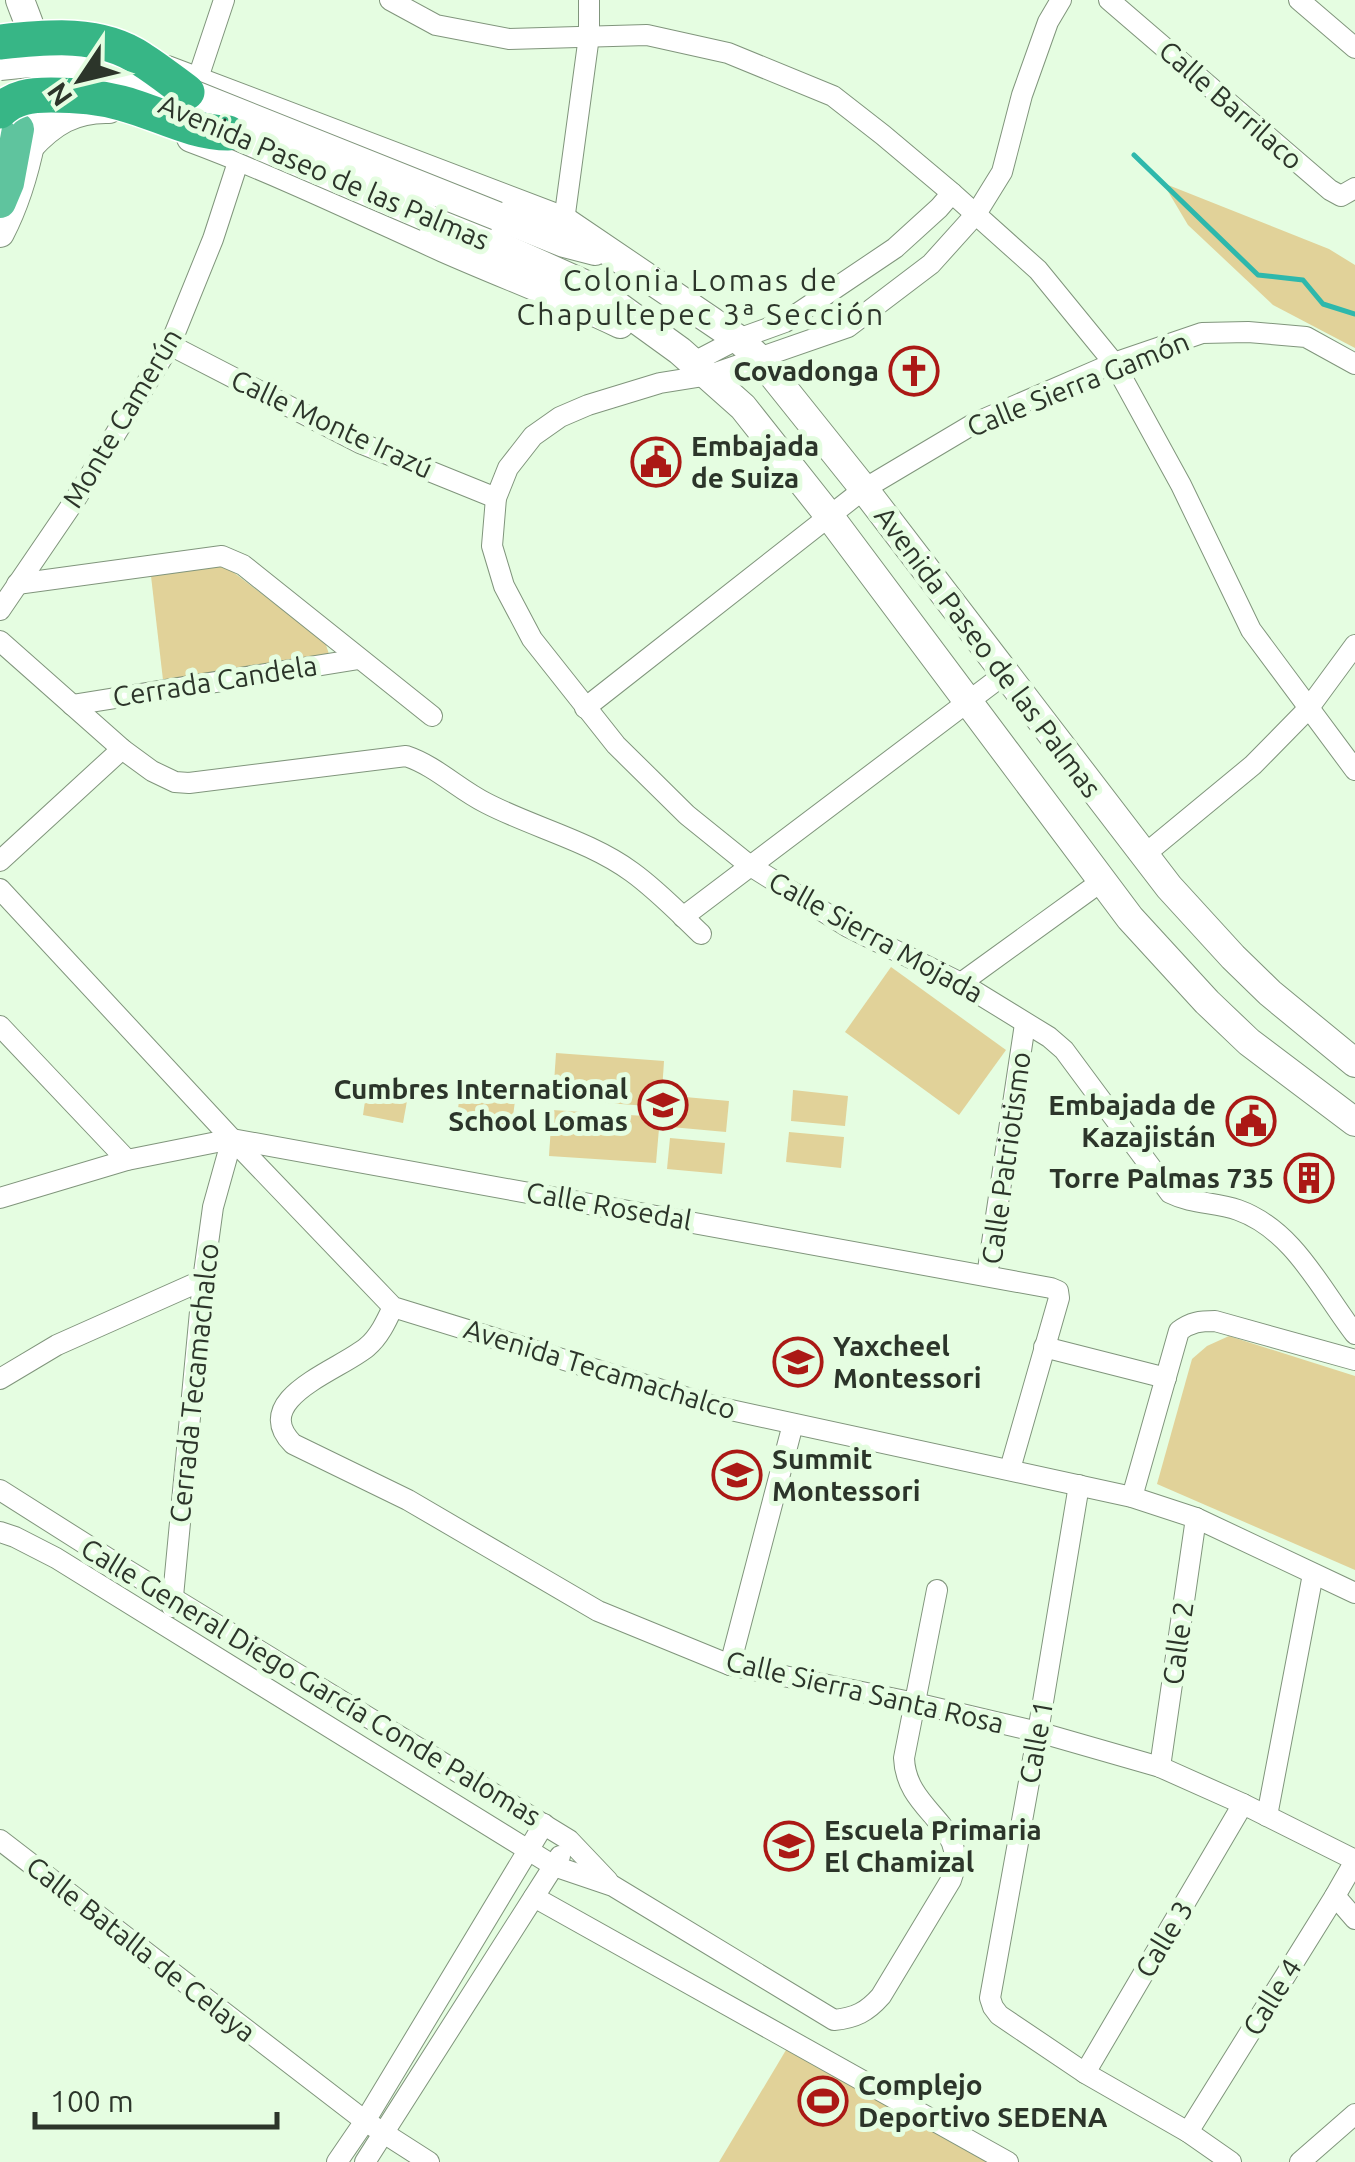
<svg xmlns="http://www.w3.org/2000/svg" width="1355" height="2162" viewBox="0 0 1355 2162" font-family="Ubuntu,sans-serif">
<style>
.green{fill:#e1d299}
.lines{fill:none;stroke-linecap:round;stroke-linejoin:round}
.stream{stroke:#2eb8ac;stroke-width:5}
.minor-casing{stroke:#80957c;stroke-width:22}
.secondary-casing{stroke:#80957c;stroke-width:30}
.trunk-casing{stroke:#fff;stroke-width:35}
.minor{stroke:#fff;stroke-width:20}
.secondary{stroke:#fff;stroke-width:28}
.trunk{stroke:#5fc49e;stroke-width:32}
.secondary-bridge-casing{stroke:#80957c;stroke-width:30;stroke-linecap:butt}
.motorway-bridge-casing{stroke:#fff;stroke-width:38;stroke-linecap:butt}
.secondary-bridge{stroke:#fff;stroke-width:28}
.motorway-bridge{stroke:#37b686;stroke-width:35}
.labels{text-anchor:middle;stroke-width:10;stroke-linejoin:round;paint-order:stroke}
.street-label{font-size:28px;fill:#2c352a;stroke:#e5fde1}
.poi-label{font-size:28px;font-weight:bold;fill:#2c352a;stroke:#e5fde1;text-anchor:start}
.neighbourhood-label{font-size:30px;letter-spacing:2.5px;fill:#2c352a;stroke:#e5fde1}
</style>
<rect width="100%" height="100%" fill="#e5fde1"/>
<g class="green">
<polygon points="1163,183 1329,249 1355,265 1355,348 1273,305 1188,225"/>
<polygon points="224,565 325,642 329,654 163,680 151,576"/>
<polygon points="891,967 1006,1050 959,1115 845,1032"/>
<polygon points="556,1053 664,1061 661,1107 553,1099"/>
<polygon points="793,1090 848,1096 845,1126 791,1121"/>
<polygon points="366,1094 407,1101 403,1123 363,1115"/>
<polygon points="460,1094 515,1101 511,1131 456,1123"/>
<polygon points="674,1096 729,1101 726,1132 671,1127"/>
<polygon points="552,1110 660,1117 656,1163 549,1156"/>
<polygon points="789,1132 844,1137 841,1168 786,1162"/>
<polygon points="670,1138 725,1143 722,1174 667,1169"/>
<polygon points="1229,1336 1355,1376 1355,1570 1157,1484 1192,1359 1207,1346"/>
<polygon points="792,2040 988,2162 719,2162"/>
</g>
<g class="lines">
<polyline class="stream" points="1134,155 1258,275 1303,280 1323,304 1355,314"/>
<g class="minor-casing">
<g id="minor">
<polyline points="390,0 436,25 509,39 647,35 728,53 833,96 883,135 952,193 1038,270 1114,363 1181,485 1251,630 1355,770"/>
<path d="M1061,0L1048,22L1022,95L1002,172L976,214L931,264L848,327L710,375L660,383L588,405L560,417L533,436L508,468L496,498L492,546L504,586L532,639L616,745L687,815L749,865L848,927L961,983L1049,1037L1064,1050L1170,1193C1192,1204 1216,1202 1238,1210C1294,1230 1321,1290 1355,1334"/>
<polyline points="1109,0 1330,190 1341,196 1355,188"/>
<polyline points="1299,0 1355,48"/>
<polyline points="197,81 224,0"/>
<polyline points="564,221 589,36 589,0"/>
<polyline points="170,345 360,443 496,498"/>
<polyline points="694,362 738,339 785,322 895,248 939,208 952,193"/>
<polyline points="17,584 222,556 243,565 432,716"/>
<polyline points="0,610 75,500 170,345 213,239 240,156"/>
<path d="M0,641L122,749L152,771L175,782L189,783L406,756C436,766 458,789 486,803C532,827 590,841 632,872C657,890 679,913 701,934"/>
<polyline points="72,705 359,659"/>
<polyline points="585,708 864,489 975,423 1114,363 1202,333 1248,332 1306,337 1355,364"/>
<polyline points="1144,855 1253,765 1308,709 1355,645"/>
<polyline points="0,861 122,749"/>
<polyline points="0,889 232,1139 393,1307 717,1407 1132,1497 1196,1518 1355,1593"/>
<polyline points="683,917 1006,673"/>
<polyline points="961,983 1102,881"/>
<polyline points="0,1026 127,1160"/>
<polyline points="0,1198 127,1160 232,1139 1051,1288 1058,1291 1059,1298 1010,1469"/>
<polyline points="987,1276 1025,1024"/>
<path d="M393,1307C386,1322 379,1337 367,1347C340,1370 248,1399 293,1444L408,1500L598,1611L730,1665L915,1703L1038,1732L1160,1767L1243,1804L1355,1860"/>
<polyline points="1044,1347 1166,1378"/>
<polyline points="0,1379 57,1345 203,1280"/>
<polyline points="1079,1485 1038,1732 990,1998 993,2007 999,2015 1085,2073 1188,2132 1231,2162"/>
<polyline points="0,1490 109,1559 569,1840 608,1881"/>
<path d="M1132,1497L1179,1331C1191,1322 1200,1321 1215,1321L1355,1360"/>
<path d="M0,1532L15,1537L56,1558L554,1866L613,1886L834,2020C855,2018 867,2012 881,1996L951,1880C972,1824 906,1814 904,1758L937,1590"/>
<polyline points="172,1607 203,1280 213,1207 232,1139"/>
<polyline points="730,1665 793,1424"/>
<polyline points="1160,1767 1196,1518"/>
<polyline points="1267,1816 1313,1574"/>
<polyline points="0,1840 365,2121 429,2162"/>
<polyline points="1335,1896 1355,1919"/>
<polyline points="534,1897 1008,2162"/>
<polyline points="1085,2073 1243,1804"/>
<polyline points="1188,2132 1335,1896 1355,1861"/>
<polyline points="337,2162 365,2121 544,1824"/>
<polyline points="365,2162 560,1856"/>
<polyline points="1300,2162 1355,2114"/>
</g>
</g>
<g class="secondary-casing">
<g id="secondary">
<polyline points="167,70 564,221 738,339 760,359 864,489 1169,887 1233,957 1270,993 1355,1063"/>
<path d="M191,138C277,170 360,210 444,248C503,274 562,296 620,324"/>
<path d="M29,147C52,122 74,108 109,109"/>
<polyline points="497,216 564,243 595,251"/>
<polyline points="426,217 475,235 593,288 680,351 743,407 830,517 1130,918 1207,1002 1249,1042 1355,1122"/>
<path d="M0,233C25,185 46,97 35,44C32,29 25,14 20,0"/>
</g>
</g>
<g class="trunk-casing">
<polyline id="trunk" points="0,202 8,183 18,129"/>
</g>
<use href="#minor" class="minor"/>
<use href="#secondary" class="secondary"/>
<use href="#trunk" class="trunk"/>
<g class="secondary-bridge-casing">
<g id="secondary-bridge">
<polyline points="0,66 29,63 85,64 129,72 187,92 497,216"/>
<polyline points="209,124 426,217"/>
</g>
</g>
<g class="motorway-bridge-casing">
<g id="motorway-bridge">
<path d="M0,42C47,37 100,31 141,59C157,69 172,81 187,92"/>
<path d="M0,111C14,97 31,95 51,95C74,95 99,97 121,103C156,112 192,133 228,133"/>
</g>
</g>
<use href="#secondary-bridge" class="secondary-bridge"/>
<use href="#motorway-bridge" class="motorway-bridge"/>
</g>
<defs>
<g id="church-ring" transform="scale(2.5)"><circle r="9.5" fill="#e5fde1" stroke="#ab1915" stroke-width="1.5"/><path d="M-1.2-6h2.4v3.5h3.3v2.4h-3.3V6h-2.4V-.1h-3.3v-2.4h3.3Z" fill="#ab1915"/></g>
<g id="civic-ring" transform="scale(2.5)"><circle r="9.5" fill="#e5fde1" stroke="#ab1915" stroke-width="1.5"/><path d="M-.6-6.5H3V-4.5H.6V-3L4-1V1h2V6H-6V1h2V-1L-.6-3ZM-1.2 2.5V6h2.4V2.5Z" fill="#ab1915"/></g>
<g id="school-ring" transform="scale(2.5)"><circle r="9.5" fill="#e5fde1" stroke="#ab1915" stroke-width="1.5"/><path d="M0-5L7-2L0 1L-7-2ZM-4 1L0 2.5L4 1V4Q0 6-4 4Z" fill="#ab1915"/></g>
<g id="building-ring" transform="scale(2.5)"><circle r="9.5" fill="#e5fde1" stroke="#ab1915" stroke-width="1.5"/><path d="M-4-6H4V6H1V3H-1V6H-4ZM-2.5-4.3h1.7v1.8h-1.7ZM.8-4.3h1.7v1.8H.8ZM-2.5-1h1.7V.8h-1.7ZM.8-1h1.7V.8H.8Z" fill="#ab1915"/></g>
<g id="stadium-ring" transform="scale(2.5)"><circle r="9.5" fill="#e5fde1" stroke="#ab1915" stroke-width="1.5"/><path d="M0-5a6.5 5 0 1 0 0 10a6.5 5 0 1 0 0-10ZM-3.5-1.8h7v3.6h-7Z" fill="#ab1915"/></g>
</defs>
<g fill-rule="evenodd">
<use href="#church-ring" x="914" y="371"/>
<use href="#civic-ring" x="656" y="462"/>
<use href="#school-ring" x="663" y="1105"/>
<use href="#civic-ring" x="1251" y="1121"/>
<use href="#building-ring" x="1309" y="1178"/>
<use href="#school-ring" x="798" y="1362"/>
<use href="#school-ring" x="737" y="1475"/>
<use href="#school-ring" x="789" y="1846"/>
<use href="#stadium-ring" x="823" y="2101"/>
</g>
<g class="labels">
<g class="street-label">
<text transform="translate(1231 105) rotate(41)" y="10">Calle Barrilaco</text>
<text transform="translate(324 172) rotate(23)" y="10">Avenida Paseo de las Palmas</text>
<text transform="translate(1078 384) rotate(-22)" y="10">Calle Sierra Gamón</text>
<text transform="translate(122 418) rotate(-59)" y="10">Monte Camerún</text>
<text transform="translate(332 424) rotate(25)" y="10">Calle Monte Irazú</text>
<text transform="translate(988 652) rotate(53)" y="10">Avenida Paseo de las Palmas</text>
<text transform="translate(215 681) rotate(-9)" y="10">Cerrada Candela</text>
<text transform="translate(876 937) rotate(29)" y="10">Calle Sierra Mojada</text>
<text transform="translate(1006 1158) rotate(-82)" y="10">Calle Patriotismo</text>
<text transform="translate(609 1206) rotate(10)" y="10">Calle Rosedal</text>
<text transform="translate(600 1369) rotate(17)" y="10">Avenida Tecamachalco</text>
<text transform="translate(194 1383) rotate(-84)" y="10">Cerrada Tecamachalco</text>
<text transform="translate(1178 1643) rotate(-82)" y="10">Calle 2</text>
<text transform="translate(311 1682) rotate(31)" y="10">Calle General Diego García Conde Palomas</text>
<text transform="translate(865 1692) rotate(13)" y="10">Calle Sierra Santa Rosa</text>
<text transform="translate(1036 1742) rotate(-80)" y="10">Calle 1</text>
<text transform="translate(1164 1939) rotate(-59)" y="10">Calle 3</text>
<text transform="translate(141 1949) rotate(38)" y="10">Calle Batalla de Celaya</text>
<text transform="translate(1272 1997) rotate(-58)" y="10">Calle 4</text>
</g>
<g class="poi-label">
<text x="879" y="381" text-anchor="end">Covadonga</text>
<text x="691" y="456">Embajada<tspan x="691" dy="32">de Suiza</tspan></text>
<text x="628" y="1099" text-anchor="end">Cumbres International<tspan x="628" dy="32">School Lomas</tspan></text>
<text x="1216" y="1115" text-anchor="end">Embajada de<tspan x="1216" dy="32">Kazajistán</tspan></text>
<text x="1274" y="1188" text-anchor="end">Torre Palmas 735</text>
<text x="833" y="1356">Yaxcheel<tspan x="833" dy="32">Montessori</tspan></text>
<text x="772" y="1469">Summit<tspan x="772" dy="32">Montessori</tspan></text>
<text x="824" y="1840">Escuela Primaria<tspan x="824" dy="32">El Chamizal</tspan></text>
<text x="858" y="2095">Complejo<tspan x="858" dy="32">Deportivo SEDENA</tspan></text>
</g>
<g class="neighbourhood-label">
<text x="701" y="291">Colonia Lomas de<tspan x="701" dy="34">Chapultepec 3ª Sección</tspan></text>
</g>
</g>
<g transform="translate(80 80) rotate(235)" stroke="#e5fde1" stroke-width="8" paint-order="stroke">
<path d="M0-8L18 38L0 25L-18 38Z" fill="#2c352a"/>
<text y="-15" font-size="28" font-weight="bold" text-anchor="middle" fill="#2c352a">N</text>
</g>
<path d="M35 2112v15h242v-15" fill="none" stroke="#2c352a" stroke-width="5"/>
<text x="50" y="2112" font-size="30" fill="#2c352a" stroke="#e5fde1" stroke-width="8" paint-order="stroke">100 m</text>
</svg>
